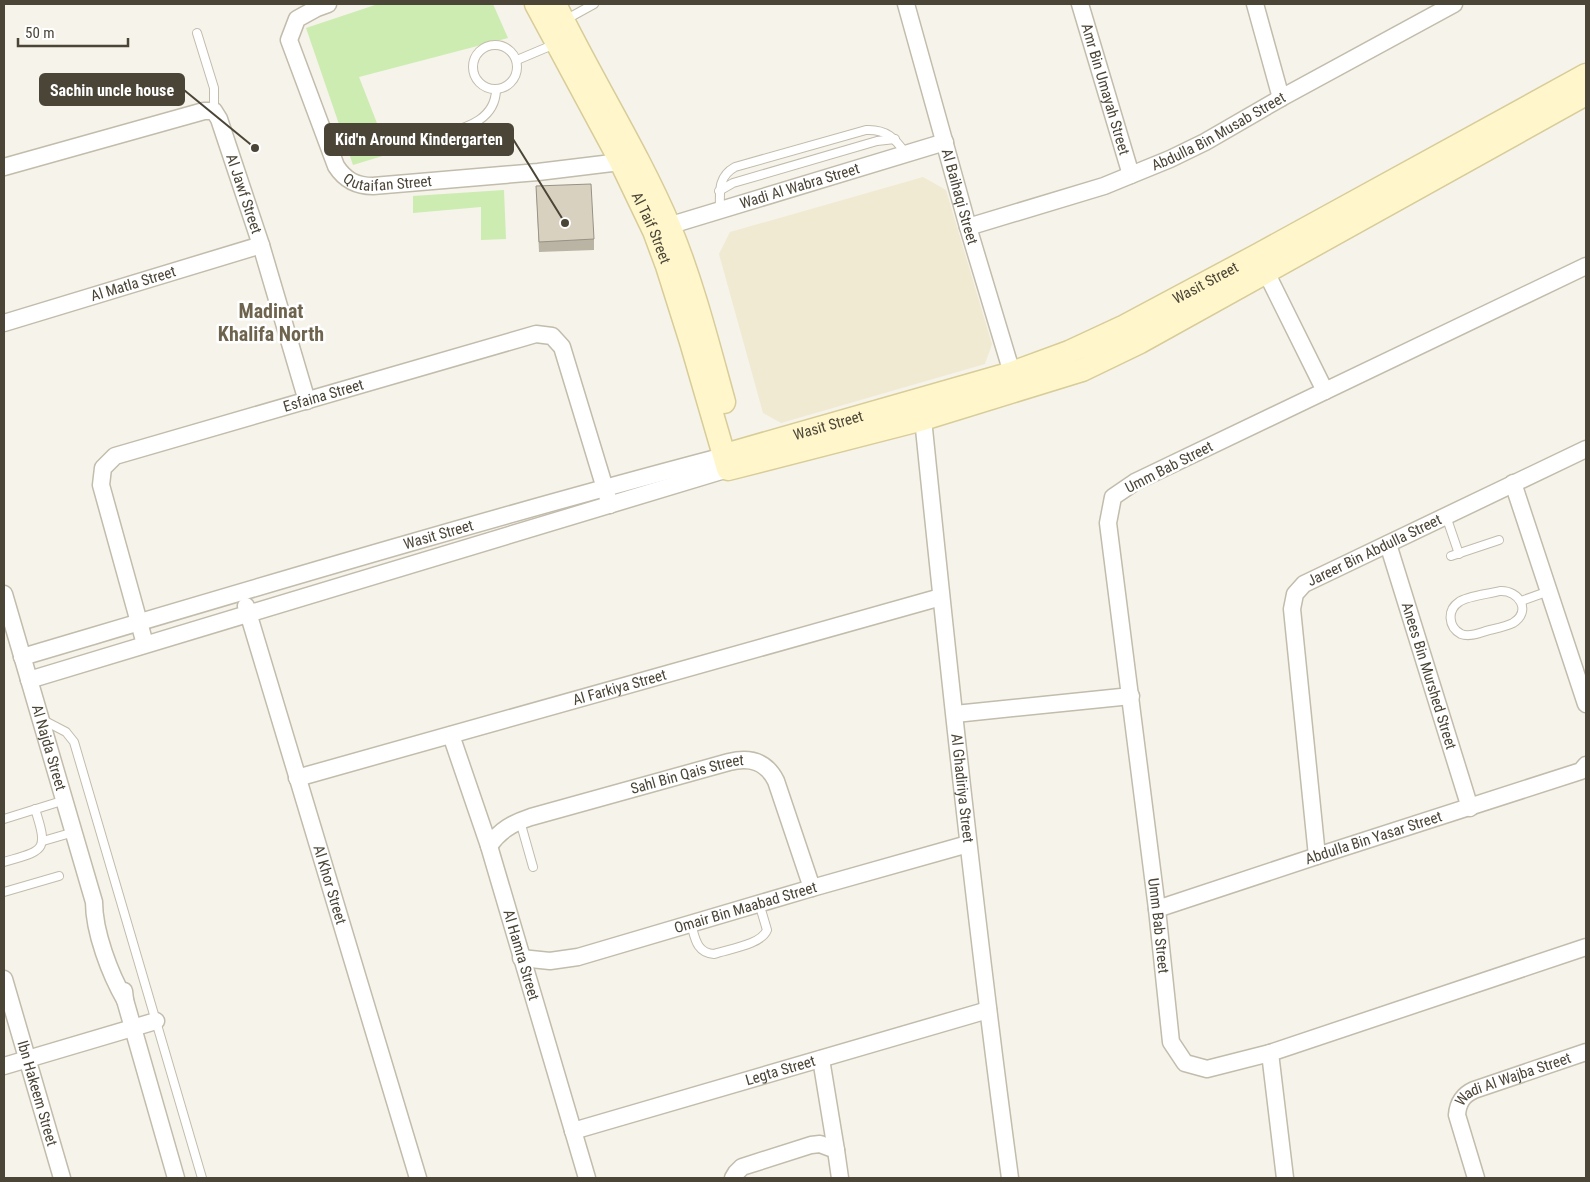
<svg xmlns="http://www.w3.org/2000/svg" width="1590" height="1182" viewBox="0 0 1590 1182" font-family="'Roboto Condensed',sans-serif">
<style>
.education{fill:#f0ead3}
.green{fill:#ccecb1}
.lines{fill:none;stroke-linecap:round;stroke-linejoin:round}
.lane-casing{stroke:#c2bcac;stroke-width:10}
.street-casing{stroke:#c2bcac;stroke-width:19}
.secondary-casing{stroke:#d8cc98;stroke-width:25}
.lane{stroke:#fff;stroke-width:8}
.street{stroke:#fff;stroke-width:16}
.secondary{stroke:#fff7cb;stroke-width:22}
.wall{fill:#bab4a4}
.building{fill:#d8d1bf;stroke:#979286}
.labels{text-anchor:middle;stroke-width:5;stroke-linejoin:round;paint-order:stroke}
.street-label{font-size:15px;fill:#4b4537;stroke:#fff}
.district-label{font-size:20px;font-weight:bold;fill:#6e644e;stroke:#fff}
.leader{fill:none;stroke:#4b4537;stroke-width:2}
.callout-dot{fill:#4b4537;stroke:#fff;stroke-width:2}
.callout{fill:#4b4537;stroke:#4b4537;stroke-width:2}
.callout-label{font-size:16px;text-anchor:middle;font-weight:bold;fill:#fff}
</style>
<rect width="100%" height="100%" fill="#f6f3ea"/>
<polygon class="education" points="923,177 946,190 992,344 985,364 781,423 763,413 719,254 730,232"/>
<g class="green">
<polygon points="378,4 493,4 508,38 359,77 389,154 353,165 306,28"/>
<polygon points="504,190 506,239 481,240 481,207 413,213 413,196"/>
</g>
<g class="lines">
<g class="lane-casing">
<g id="lane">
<polyline points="565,20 594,4"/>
<polyline points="197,33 214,88 214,111"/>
<circle cx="495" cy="67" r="22"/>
<polyline points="517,60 555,44"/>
<path d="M431,139C458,129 495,124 496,90"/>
<polyline points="719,191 733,183 877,141 895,139"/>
<path d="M720,210C720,193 717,177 735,167L866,130C886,129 895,138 906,154"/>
<polyline points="1446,516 1459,554"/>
<polyline points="1451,556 1499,540"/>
<path d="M1500,591C1519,590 1532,611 1513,623C1505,627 1493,629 1483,632C1477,634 1468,637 1461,634C1448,627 1447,610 1459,602C1467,596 1489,594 1500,591Z"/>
<polyline points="1521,601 1549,591"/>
<polyline points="43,720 66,732 74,742 202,1178"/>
<polyline points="4,819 65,800"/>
<polyline points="520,821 533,867"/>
<polyline points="43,841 74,832"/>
<path d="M4,862C44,850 49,852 35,809"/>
<polyline points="4,892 59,876"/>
<path d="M691,924C695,937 696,953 714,954C728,949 761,945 767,930L759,903"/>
</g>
</g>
<g class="street-casing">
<g id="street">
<path id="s1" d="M328,4L317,8L297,19L289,40L336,166C345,180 356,186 373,186L538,172L612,163L620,160L629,154"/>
<path id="s2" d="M906,4L968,227L1015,383"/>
<path id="s3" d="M1080,4L1131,175"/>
<polyline points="1255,4 1281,98"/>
<path id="s4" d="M4,167L204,111H214L219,119L261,245L307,401"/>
<path id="s5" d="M968,227L1104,186L1170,159L1205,142L1281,98L1454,4"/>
<path id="s6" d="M658,229L945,142"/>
<polyline points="1262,264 1325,391"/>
<path id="s7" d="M1586,266L1135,482L1113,497L1108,523L1157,909L1171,1042L1185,1063L1207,1069L1270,1053L1586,947"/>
<path id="s8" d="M4,323L261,245"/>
<path id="s9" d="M919,409L923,419C949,673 976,926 1010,1178"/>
<polyline points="1513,483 1586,704"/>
<path id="s10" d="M1388,544L1470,808"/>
<path id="s11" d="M4,594L94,902C94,932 110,974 125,1000"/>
<path id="s12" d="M246,606L418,1178"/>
<path id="s13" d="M145,644L101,485L103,468L115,456L536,334L552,336L562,347L610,505"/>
<path id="s14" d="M22,657C255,588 488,518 724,456"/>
<polyline points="29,680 728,469"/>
<polyline points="955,714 1131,696"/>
<path id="s15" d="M451,735L489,846L587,1178"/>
<path id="s16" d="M297,778L941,597"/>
<path id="s17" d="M489,846C500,830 513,823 531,817L729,762C750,757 766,761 776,781L812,888"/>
<path id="s18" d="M1317,856L1292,609L1295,594L1304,584L1586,449"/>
<path id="s19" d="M1157,909L1317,856L1581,771L1586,765"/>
<path id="s20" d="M521,958L550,961L578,957L812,888L968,844"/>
<path id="s21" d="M4,979L62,1178"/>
<polyline points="124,991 125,1000 176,1178"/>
<polyline points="1270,1053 1285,1178"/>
<polyline points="821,1059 836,1150 840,1178"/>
<polyline points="4,1066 156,1021"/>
<path id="s22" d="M573,1131L988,1010"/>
<polyline points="733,1178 736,1173 742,1167 811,1145 820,1144 836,1150"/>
<path id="s23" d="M1476,1178L1457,1115C1458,1102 1463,1095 1474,1090L1586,1052"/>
</g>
</g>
<g class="secondary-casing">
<g id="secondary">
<path id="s24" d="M536,4L620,160L654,231L667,266L691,342L728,469L923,419L1082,370L1140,342L1586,94"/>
<path d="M555,4C591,79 637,150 670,228C693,284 708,344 724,402"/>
<path id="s25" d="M732,453L1012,373L1069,352L1125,326L1258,255L1586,75"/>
</g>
</g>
<use href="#lane" class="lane"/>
<use href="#street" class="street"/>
<use href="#secondary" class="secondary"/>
</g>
<polygon class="wall" points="536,186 594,239 594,250 539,252"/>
<polygon class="building" points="591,184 594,239 539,242 536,186"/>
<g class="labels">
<g class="street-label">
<text dy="5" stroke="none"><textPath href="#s3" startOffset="89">Amr Bin Umayah Street</textPath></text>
<text dy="5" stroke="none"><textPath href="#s5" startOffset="269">Abdulla Bin Musab Street</textPath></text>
<text dy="5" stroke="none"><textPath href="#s1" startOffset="250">Qutaifan Street</textPath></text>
<text dy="5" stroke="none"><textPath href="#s6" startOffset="148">Wadi Al Wabra Street</textPath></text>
<text dy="5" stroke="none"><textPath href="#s4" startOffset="306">Al Jawf Street</textPath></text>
<text dy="5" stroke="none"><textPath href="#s2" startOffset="200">Al Baihaqi Street</textPath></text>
<text dy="5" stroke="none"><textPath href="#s24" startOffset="252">Al Taif Street</textPath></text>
<text dy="5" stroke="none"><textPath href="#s25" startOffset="505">Wasit Street</textPath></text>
<text dy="5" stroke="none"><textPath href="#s8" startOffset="135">Al Matla Street</textPath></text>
<text dy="5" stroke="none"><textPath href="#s13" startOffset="416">Esfaina Street</textPath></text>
<text dy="5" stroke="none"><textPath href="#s25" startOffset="100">Wasit Street</textPath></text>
<text transform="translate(1169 467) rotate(-27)" y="5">Umm Bab Street</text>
<text dy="5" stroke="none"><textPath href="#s14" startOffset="434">Wasit Street</textPath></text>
<text dy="5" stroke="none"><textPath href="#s18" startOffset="355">Jareer Bin Abdulla Street</textPath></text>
<text dy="5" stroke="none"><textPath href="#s10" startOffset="138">Anees Bin Murshed Street</textPath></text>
<text dy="5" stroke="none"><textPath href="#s16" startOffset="335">Al Farkiya Street</textPath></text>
<text dy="5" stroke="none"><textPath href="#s11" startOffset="160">Al Najda Street</textPath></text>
<text dy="5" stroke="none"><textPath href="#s17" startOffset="214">Sahl Bin Qais Street</textPath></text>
<text dy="5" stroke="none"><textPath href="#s9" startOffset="382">Al Ghadiriya Street</textPath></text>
<text dy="5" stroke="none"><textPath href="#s19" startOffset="228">Abdulla Bin Yasar Street</textPath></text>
<text dy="5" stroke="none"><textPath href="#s12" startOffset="291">Al Khor Street</textPath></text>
<text dy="5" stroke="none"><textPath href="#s20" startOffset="232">Omair Bin Maabad Street</textPath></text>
<text dy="5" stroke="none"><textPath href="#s7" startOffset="959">Umm Bab Street</textPath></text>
<text dy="5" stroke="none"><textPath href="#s15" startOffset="231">Al Hamra Street</textPath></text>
<text dy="5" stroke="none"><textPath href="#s22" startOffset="216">Legta Street</textPath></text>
<text dy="5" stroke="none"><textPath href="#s23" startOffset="138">Wadi Al Wajba Street</textPath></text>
<text dy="5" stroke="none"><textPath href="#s21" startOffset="119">Ibn Hakeem Street</textPath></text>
</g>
<g class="district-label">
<text x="271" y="318">Madinat<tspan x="271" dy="23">Khalifa North</tspan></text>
</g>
</g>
<path class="leader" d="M255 148L184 90M565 223L513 139"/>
<g class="callout-dot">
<circle cx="255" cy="148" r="5"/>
<circle cx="565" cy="223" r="5"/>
</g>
<g class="callout">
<rect x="40" y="74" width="144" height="31" rx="5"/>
<rect x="325" y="124" width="188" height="31" rx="5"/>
</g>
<g class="callout-label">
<text x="112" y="96">Sachin uncle house</text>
<text x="419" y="145">Kid'n Around Kindergarten</text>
</g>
<rect width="1590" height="1182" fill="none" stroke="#4b4537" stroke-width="10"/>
<path d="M18 38v8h110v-8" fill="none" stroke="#4b4537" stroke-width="2.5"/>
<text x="25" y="38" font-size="15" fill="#4b4537" stroke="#ffffff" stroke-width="4" paint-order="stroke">50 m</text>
</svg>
